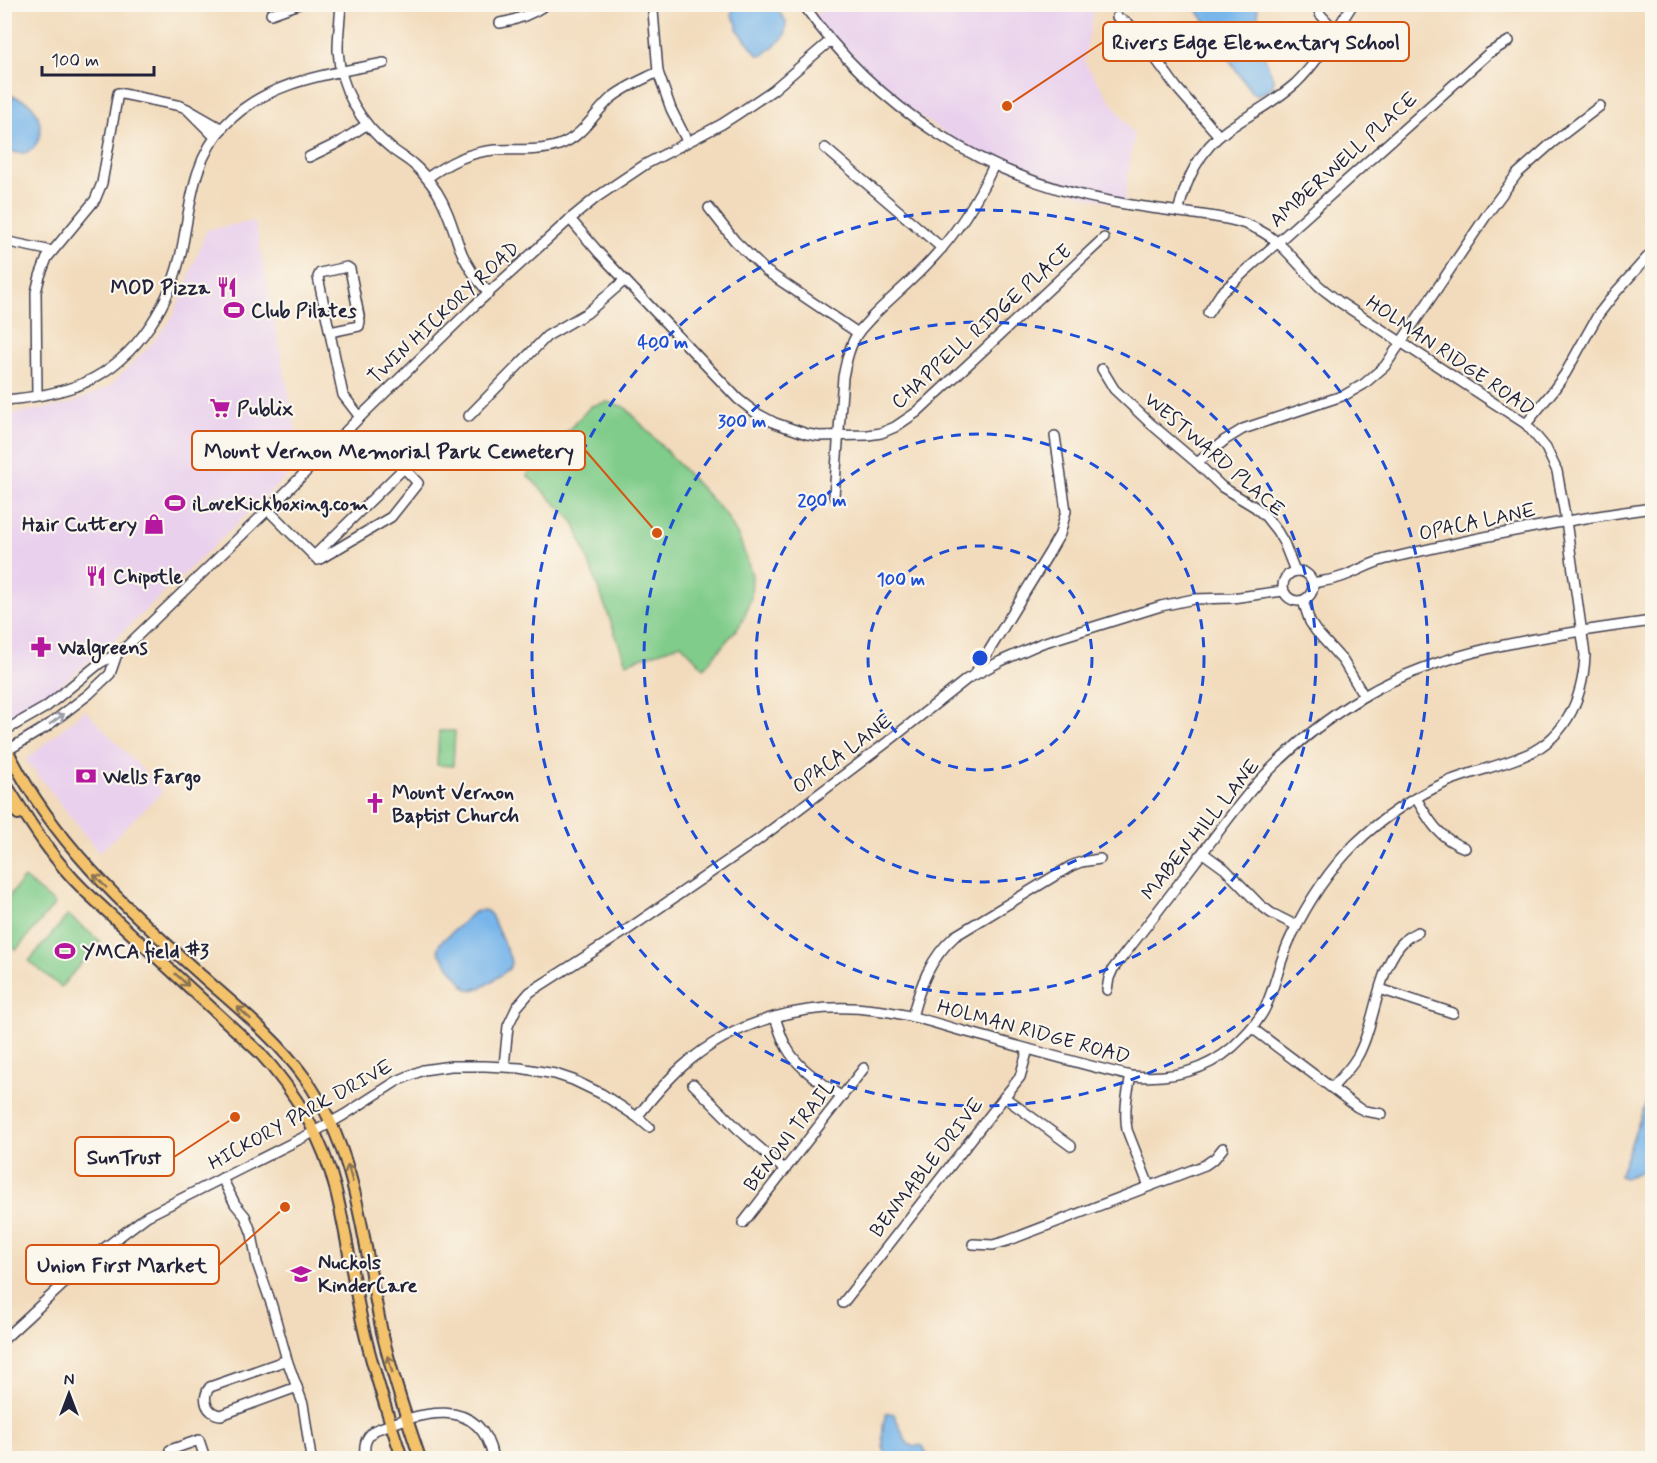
<svg xmlns="http://www.w3.org/2000/svg" width="1657" height="1463" viewBox="0 0 1657 1463" font-family="Mynerve,sans-serif">
<style>
.built{fill:#e9d1ed}
.green{fill:#80cc8a;stroke:#517762;stroke-width:1.5}
.water{fill:#77b5ea;stroke:#4c6c92;stroke-width:1.5}
.lines{fill:none;stroke-linecap:round;stroke-linejoin:round}
.minor-casing{stroke:#413e4e;stroke-width:12}
.major-casing{stroke:#413e4e;stroke-width:14}
.minor{stroke:#fff;stroke-width:9}
.major{stroke:#f3c26a;stroke-width:10}
.oneway{stroke:#9c9ca7}
.oneway2{stroke:#8a7252}
.ring{fill:none;stroke:#1d4ed8;stroke-width:3;stroke-dasharray:10 8}
.labels{text-anchor:middle;stroke-width:4.5;stroke-linejoin:round;paint-order:stroke}
.street-label{font-size:20px;fill:#22223b;stroke:#fbf7ec}
.poi-label{font-size:20px;font-weight:bold;fill:#22223b;stroke:#fbf7ec;text-anchor:start}
.centre{fill:#1d4ed8;stroke:#fbf7ec;stroke-width:3}
.ring-label{font-size:18px;text-anchor:middle;font-weight:bold;fill:#1d4ed8;stroke:#fbf7ec;stroke-width:4.5;stroke-linejoin:round;paint-order:stroke}
.leader{fill:none;stroke:#d45411;stroke-width:2}
.callout-dot{fill:#d45411;stroke:#fbf7ec;stroke-width:2}
.callout{fill:#fbf7ec;stroke:#d45411;stroke-width:2}
.callout-label{font-size:21px;text-anchor:middle;font-weight:bold;fill:#22223b}
</style>
<rect width="100%" height="100%" fill="#fbf7ec"/>
<filter id="ink" filterUnits="userSpaceOnUse"><feTurbulence type="fractalNoise" baseFrequency=".0167" numOctaves="2"/><feDisplacementMap in="SourceGraphic" scale="12" xChannelSelector="R" yChannelSelector="G"/><feConvolveMatrix kernelMatrix="1 2 1 2 8 2 1 2 1" color-interpolation-filters="sRGB"/></filter>
<filter id="wash" filterUnits="userSpaceOnUse"><feTurbulence type="fractalNoise" baseFrequency=".008" numOctaves="4" result="noise"/><feDisplacementMap in="SourceGraphic" scale="24" xChannelSelector="R" yChannelSelector="G"/><feGaussianBlur stdDeviation="1.35" result="paint"/><feColorMatrix in="noise" values="0 0 0 0 0 0 0 0 0 0 0 0 0 0 0 0 0 1.4 0 .05"/><feComposite in="paint" operator="in"/></filter>
<g filter="url(#wash)">
<rect width="100%" height="100%" fill="#f2dbbc"/>
<g class="built">
<polygon points="830,4 1098,5 1094,9 1084,62 1134,135 1124,204 1091,198 990,163 873,85 812,18"/>
<polygon points="255,221 302,462 106,648 26,713 11,719 4,704 5,415 70,404 110,386 153,342 173,317 207,230"/>
<polygon points="85,710 163,791 99,853 26,760"/>
</g>
<g class="green">
<polygon points="607,402 625,407 726,515 740,540 752,575 751,597 745,615 740,625 704,668 681,644 626,663 574,522 527,475 591,406"/>
<polygon points="439,731 455,731 453,766 437,765"/>
<polygon points="24,878 55,904 16,950 5,941 5,901"/>
<polygon points="68,915 100,941 61,987 29,961"/>
</g>
<g class="water">
<polygon points="733,5 774,5 786,21 785,35 782,39 763,55 758,55 737,29 737,24 732,15"/>
<path d="M1194,5H1257L1262,50L1274,81C1273,90 1264,93 1256,95L1252,93L1240,76Z"/>
<path d="M5,93C13,97 23,98 30,104C51,124 38,168 5,148Z"/>
<path d="M483,910L487,911L491,915L510,958L511,963L509,969C498,976 481,993 467,989L439,953L438,948L440,943L474,912Z"/>
<polygon points="1652,1092 1652,1167 1625,1178 1619,1176 1648,1097"/>
<path d="M890,1413L894,1414L907,1443L914,1447L920,1445L923,1446L929,1458H886C881,1443 881,1429 886,1414Z"/>
</g>
</g>
<g filter="url(#ink)">
<g class="lines">
<g class="minor-casing">
<g id="minor">
<path d="M341,4C340,20 338,35 338,50C340,90 361,124 391,148C398,154 406,158 413,164C423,172 430,182 437,192C447,208 452,225 458,243C464,262 475,278 489,293"/>
<polyline points="1317,4 1320,14 1336,31"/>
<polyline points="653,11 658,72 671,109 687,141"/>
<polyline points="271,14 299,4"/>
<polyline points="1117,17 1130,25 1136,32 1177,88 1219,136"/>
<path d="M500,23C518,20 532,14 547,4"/>
<polyline points="215,137 187,109 222,129"/>
<polyline points="825,148 942,248"/>
<polyline points="309,157 340,142 366,125"/>
<path d="M427,178C448,163 469,152 495,150C516,149 538,152 559,145C582,137 593,115 610,99C624,87 642,80 658,72"/>
<polyline points="709,208 735,241 766,271 858,333"/>
<path d="M1178,212C1186,180 1199,150 1227,130C1250,114 1275,102 1296,83C1319,61 1335,31 1353,4"/>
<polyline points="570,219 600,254 738,399 756,413 775,423 807,434 819,436 868,435 881,433 895,427 917,412 1104,238"/>
<polyline points="4,241 52,251"/>
<polyline points="1208,313 1221,293 1489,53 1509,41"/>
<polyline points="330,332 359,326 360,321 350,269 347,267 320,273 318,277 343,395 360,417"/>
<polyline points="1102,369 1114,389 1151,424 1197,463 1222,487 1255,507 1266,517 1277,531 1284,543 1295,571"/>
<polyline points="37,395 36,292 40,276 47,258 95,200 102,183 118,93 181,106 187,109"/>
<path d="M4,400C31,398 60,393 84,383C139,358 173,300 183,243C191,200 194,158 225,125C266,81 328,74 384,63"/>
<polyline points="469,416 547,336 587,313 625,280"/>
<polyline points="1526,424 1553,391 1565,374 1598,315 1616,292 1652,252"/>
<polyline points="1197,463 1225,440 1243,429 1345,395 1364,384 1385,366 1488,213 1517,174 1552,143 1600,106"/>
<path d="M834,496L843,377C846,363 849,346 858,333C861,328 866,324 870,319C889,299 911,282 930,261C957,233 977,201 994,165"/>
<polyline points="268,510 318,560 320,559 391,517 418,483 404,468 314,556"/>
<circle cx="1298" cy="586" r="15"/>
<path d="M1313,583C1323,581 1334,580 1344,576C1360,570 1374,561 1391,558C1477,537 1564,520 1652,508"/>
<polyline points="1303,601 1310,622 1316,631 1343,661 1364,696"/>
<polyline points="976,672 1049,553 1060,534 1066,511 1055,436"/>
<polyline points="4,731 46,707 100,663 117,654 127,646 279,499 360,417 475,305 570,219 597,197 646,164 722,124 739,113 773,90 830,41"/>
<polyline points="8,750 46,727 89,694 110,674 117,654"/>
<path d="M1416,798C1430,822 1439,838 1465,848"/>
<polyline points="1203,853 1225,869 1259,904 1271,913 1297,926"/>
<polyline points="1380,989 1453,1013"/>
<path d="M1107,990L1109,978L1113,969C1141,933 1169,897 1196,861C1218,833 1238,804 1261,779C1291,747 1327,718 1364,696C1446,647 1559,634 1652,621"/>
<path d="M775,1017C779,1029 782,1042 790,1053C802,1071 824,1084 842,1097"/>
<path d="M912,1017C920,986 930,958 955,936L1071,866L1081,862L1100,859"/>
<polyline points="1252,1028 1357,1107 1365,1111 1382,1114"/>
<polyline points="504,1066 508,1026 517,1007 530,992 624,932 758,840 890,740 967,679 1001,661 1042,643 1161,606 1194,599 1232,598 1283,591"/>
<path d="M1131,1076C1127,1094 1124,1111 1127,1130L1149,1186"/>
<polyline points="693,1084 738,1129 785,1170"/>
<path d="M1332,1088C1343,1075 1356,1063 1362,1047C1376,1016 1379,963 1406,939C1409,936 1414,934 1418,932"/>
<polyline points="1004,1097 1071,1146"/>
<path d="M637,1117C652,1098 666,1081 683,1066C735,1020 807,1001 875,1010C905,1013 934,1023 963,1031C1019,1046 1075,1063 1131,1076C1174,1080 1212,1070 1242,1038C1252,1028 1261,1018 1266,1006C1276,984 1280,959 1291,937C1307,904 1329,870 1355,844C1382,818 1415,796 1449,781C1472,772 1495,767 1518,758C1564,742 1583,701 1585,655L1566,521L1557,471L1546,448L1526,424L1338,301C1331,295 1323,290 1317,284C1297,264 1282,241 1257,229C1238,219 1215,217 1195,214C1168,210 1140,207 1114,202C987,180 876,109 803,4"/>
<polyline points="222,1178 235,1204 245,1216 252,1234 257,1263 272,1306 287,1360 303,1404 311,1458"/>
<polyline points="743,1223 864,1068"/>
<polyline points="973,1244 993,1245 1007,1241 1205,1165 1215,1158 1223,1148"/>
<polyline points="843,1303 1020,1077 1028,1049"/>
<polyline points="4,1339 95,1255 147,1216 314,1132 344,1115 397,1081 423,1070 451,1066 485,1066 520,1068 555,1074 573,1080 602,1094 637,1117 649,1127"/>
<path d="M287,1360L210,1387C201,1397 206,1414 221,1415L297,1387"/>
<polyline points="170,1450 199,1440 205,1458"/>
<path d="M366,1458C363,1446 365,1438 375,1430C419,1413 480,1393 493,1458"/>
</g>
</g>
<g class="major-casing">
<g id="major">
<path d="M4,743C49,839 125,907 202,976C238,1008 277,1039 305,1078C359,1154 363,1245 382,1332C392,1375 406,1417 420,1458"/>
<path d="M4,781C29,821 51,858 85,891L259,1052C295,1091 323,1139 336,1191C347,1236 353,1282 363,1326C373,1371 388,1415 402,1458"/>
<polyline points="4,798 18,814"/>
</g>
</g>
<use href="#minor" class="minor"/>
<use href="#major" class="major"/>
</g>
<defs><path id="oneway-shaft" d="M-6 0H5M1.5-3L5.5 0L1.5 3" fill="none" stroke-width="1.6" stroke-linecap="round" stroke-linejoin="round" transform="scale(1.5)"/></defs>
<use class="oneway" href="#oneway-shaft" transform="translate(57 719) rotate(-35)"/>
<g class="oneway2">
<use href="#oneway-shaft" transform="translate(100 881) rotate(-134)"/>
<use href="#oneway-shaft" transform="translate(182 980) rotate(43)"/>
<use href="#oneway-shaft" transform="translate(244 1013) rotate(-138)"/>
<use href="#oneway-shaft" transform="translate(350 1173) rotate(-106)"/>
<use href="#oneway-shaft" transform="translate(390 1364) rotate(-105)"/>
</g>
</g>
<g class="ring">
<circle cx="980" cy="658" r="112"/>
<circle cx="980" cy="658" r="224"/>
<circle cx="980" cy="658" r="336"/>
<circle cx="980" cy="658" r="448"/>
</g>
<defs>
<g id="restaurant-bare" transform="scale(1.62)"><path d="M-5-6h1v4h1v-4h1v4h1v-4h1v5L-1.5 .5V6h-2V.5L-5-1ZM5-6V6H3V1.5H1.5Q1.5-4 5-6Z" fill="#b5179e" stroke="#fbf7ec" stroke-width="2.5" paint-order="stroke"/></g>
<g id="stadium-bare" transform="scale(1.62)"><path d="M0-5a6.5 5 0 1 0 0 10a6.5 5 0 1 0 0-10ZM-3.5-1.8h7v3.6h-7Z" fill="#b5179e" stroke="#fbf7ec" stroke-width="2.5" paint-order="stroke"/></g>
<g id="supermarket-bare" transform="scale(1.62)"><path d="M-6-5.5h2.5l.6 2H6L4.5 2H-2.5L-4.4-4H-6ZM-1.5 3.2a1.3 1.3 0 1 0 .1 0ZM3 3.2a1.3 1.3 0 1 0 .1 0Z" fill="#b5179e" stroke="#fbf7ec" stroke-width="2.5" paint-order="stroke"/></g>
<g id="shop-bare" transform="scale(1.62)"><path d="M-5-2.5h2.3a2.7 3.5 0 0 1 5.4 0H5L5.5 6h-11ZM-1.5-2.5h3a1.5 2.3 0 0 0-3 0Z" fill="#b5179e" stroke="#fbf7ec" stroke-width="2.5" paint-order="stroke"/></g>
<g id="pharmacy-bare" transform="scale(1.62)"><path d="M-2-6h4v4h4v4h-4v4h-4v-4h-4v-4h4Z" fill="#b5179e" stroke="#fbf7ec" stroke-width="2.5" paint-order="stroke"/></g>
<g id="bank-bare" transform="scale(1.62)"><path d="M-6-4H6V4H-6ZM0-2.3a2.3 2.3 0 1 0 0 4.6a2.3 2.3 0 1 0 0-4.6Z" fill="#b5179e" stroke="#fbf7ec" stroke-width="2.5" paint-order="stroke"/></g>
<g id="church-bare" transform="scale(1.62)"><path d="M-1.2-6h2.4v3.5h3.3v2.4h-3.3V6h-2.4V-.1h-3.3v-2.4h3.3Z" fill="#b5179e" stroke="#fbf7ec" stroke-width="2.5" paint-order="stroke"/></g>
<g id="school-bare" transform="scale(1.62)"><path d="M0-5L7-2L0 1L-7-2ZM-4 1L0 2.5L4 1V4Q0 6-4 4Z" fill="#b5179e" stroke="#fbf7ec" stroke-width="2.5" paint-order="stroke"/></g>
</defs>
<g fill-rule="evenodd">
<use href="#restaurant-bare" x="227" y="287"/>
<use href="#stadium-bare" x="234" y="310"/>
<use href="#supermarket-bare" x="220" y="408"/>
<use href="#stadium-bare" x="175" y="503"/>
<use href="#shop-bare" x="154" y="524"/>
<use href="#restaurant-bare" x="96" y="576"/>
<use href="#pharmacy-bare" x="41" y="647"/>
<use href="#bank-bare" x="86" y="776"/>
<use href="#church-bare" x="375" y="803"/>
<use href="#stadium-bare" x="65" y="951"/>
<use href="#school-bare" x="301" y="1274"/>
</g>
<g class="labels">
<g class="street-label">
<text transform="translate(1343 159) rotate(-42)" y="7">AMBERWELL PLACE</text>
<text transform="translate(443 312) rotate(-43)" y="7">TWIN HICKORY ROAD</text>
<text transform="translate(981 326) rotate(-42)" y="7">CHAPPELL RIDGE PLACE</text>
<text transform="translate(1451 355) rotate(34)" y="7">HOLMAN RIDGE ROAD</text>
<text transform="translate(1215 454) rotate(41)" y="7">WESTWARD PLACE</text>
<text transform="translate(1477 521) rotate(-12)" y="7">OPACA LANE</text>
<text transform="translate(842 753) rotate(-37)" y="7">OPACA LANE</text>
<text transform="translate(1200 829) rotate(-51)" y="7">MABEN HILL LANE</text>
<text transform="translate(1034 1031) rotate(15)" y="7">HOLMAN RIDGE ROAD</text>
<text transform="translate(300 1114) rotate(-29)" y="7">HICKORY PARK DRIVE</text>
<text transform="translate(789 1135) rotate(-52)" y="7">BENONI TRAIL</text>
<text transform="translate(926 1167) rotate(-52)" y="7">BENMABLE DRIVE</text>
</g>
<g class="poi-label">
<text x="210" y="294" text-anchor="end">MOD Pizza</text>
<text x="251" y="317">Club Pilates</text>
<text x="237" y="415">Publix</text>
<text x="192" y="510">iLoveKickboxing.com</text>
<text x="137" y="531" text-anchor="end">Hair Cuttery</text>
<text x="113" y="583">Chipotle</text>
<text x="58" y="654">Walgreens</text>
<text x="103" y="783">Wells Fargo</text>
<text x="392" y="799">Mount Vernon<tspan x="392" dy="23">Baptist Church</tspan></text>
<text x="82" y="958">YMCA field #3</text>
<text x="318" y="1269">Nuckols<tspan x="318" dy="23">KinderCare</tspan></text>
</g>
</g>
<circle cx="980" cy="658" r="9" class="centre"/>
<g class="ring-label">
<text x="663" y="348">400 m</text>
<text x="742" y="427">300 m</text>
<text x="822" y="506">200 m</text>
<text x="901" y="585">100 m</text>
</g>
<path class="leader" d="M1007 106L1103 42M657 533L585 450M235 1117L174 1157M285 1207L219 1265"/>
<g class="callout-dot">
<circle cx="1007" cy="106" r="6"/>
<circle cx="657" cy="533" r="6"/>
<circle cx="235" cy="1117" r="6"/>
<circle cx="285" cy="1207" r="6"/>
</g>
<g class="callout">
<rect x="1103" y="22" width="306" height="39" rx="6"/>
<rect x="192" y="431" width="393" height="39" rx="6"/>
<rect x="75" y="1137" width="99" height="39" rx="6"/>
<rect x="26" y="1245" width="193" height="39" rx="6"/>
</g>
<g class="callout-label">
<text x="1256" y="49">Rivers Edge Elementary School</text>
<text x="389" y="458">Mount Vernon Memorial Park Cemetery</text>
<text x="124" y="1164">SunTrust</text>
<text x="122" y="1272">Union First Market</text>
</g>
<rect width="1657" height="1463" fill="none" stroke="#fbf7ec" stroke-width="24"/>
<g transform="translate(69 1394)" stroke="#fbf7ec" stroke-width="4.5" paint-order="stroke">
<path d="M0-4.5L10 22L0 15L-10 22Z" fill="#22223b"/>
<text y="-9" font-size="16" font-weight="bold" text-anchor="middle" fill="#22223b">N</text>
</g>
<path d="M42 66v9h112v-9" fill="none" stroke="#22223b" stroke-width="3"/>
<text x="51" y="66" font-size="18" fill="#22223b" stroke="#fbf7ec" stroke-width="4.5" paint-order="stroke">100 m</text>
</svg>
